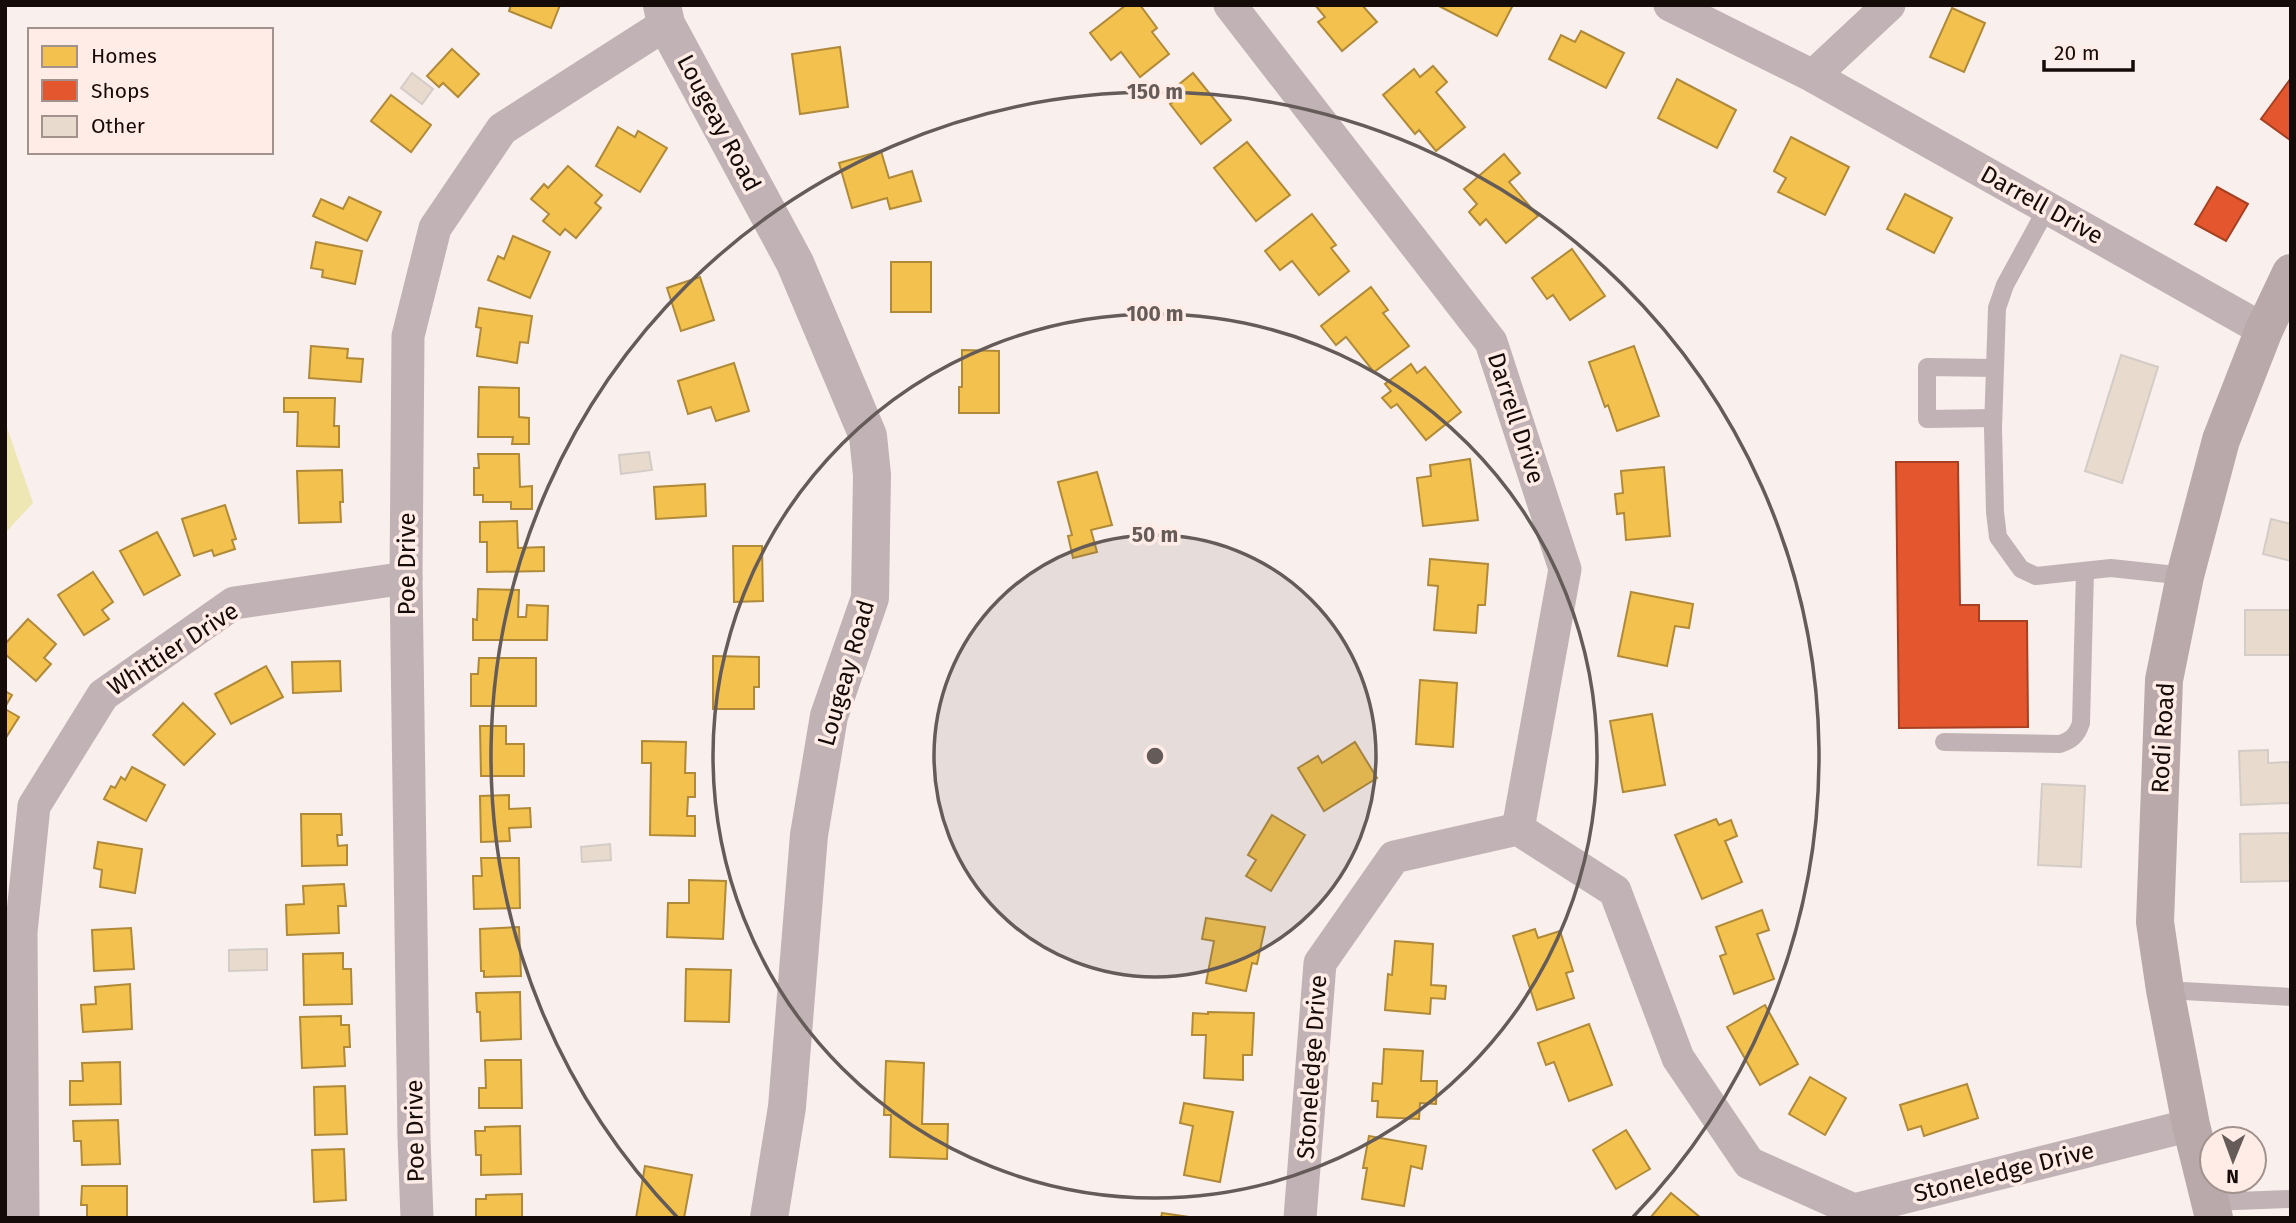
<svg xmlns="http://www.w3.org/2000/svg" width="2296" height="1223" viewBox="0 0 2296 1223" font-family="'Fira Sans',sans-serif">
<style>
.green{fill:#eee7b4}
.homes{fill:#f2c14e;stroke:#b08a39;stroke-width:2}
.shops{fill:#e4572e;stroke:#a64023;stroke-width:2}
.building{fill:#e8dacd;stroke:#d4ccc6;stroke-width:2}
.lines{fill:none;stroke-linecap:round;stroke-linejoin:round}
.service{stroke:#c1b3b5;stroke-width:18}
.minor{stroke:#c1b3b5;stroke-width:33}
.tertiary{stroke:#c1b3b5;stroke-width:38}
.primary{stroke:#baa9ab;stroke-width:38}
.ring{fill:none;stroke:#655b58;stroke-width:3.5}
.labels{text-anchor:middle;stroke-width:7;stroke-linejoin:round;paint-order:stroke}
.street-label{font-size:24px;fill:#150b08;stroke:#ffece6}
.centre{fill:#655b58;stroke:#ffece6;stroke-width:3.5}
.ring-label{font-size:21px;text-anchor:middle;font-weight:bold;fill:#655b58;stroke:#ffece6;stroke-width:7;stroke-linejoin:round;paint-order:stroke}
</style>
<rect width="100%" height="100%" fill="#f9efec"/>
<polygon class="green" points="5,422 33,503 5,533"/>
<g class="homes">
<polygon points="511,5 560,5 551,28 509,11"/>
<polygon points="1126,5 1140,5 1157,28 1152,32 1169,54 1140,77 1121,52 1111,60 1090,33"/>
<polygon points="1315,5 1362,5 1377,22 1342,51 1318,22 1325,17"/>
<polygon points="1437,5 1513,5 1497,36"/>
<polygon points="1952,8 1985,23 1964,72 1930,57"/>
<polygon points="1581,31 1624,53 1606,88 1549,59 1561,35 1575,42"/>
<polygon points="840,47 848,107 800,114 792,54"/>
<polygon points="452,49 479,74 458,97 443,83 439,87 427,76"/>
<polygon points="1433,66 1447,82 1436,92 1465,127 1436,151 1419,130 1415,134 1383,95 1414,69 1420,77"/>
<polygon points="1193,73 1231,120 1201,144 1170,104 1183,94 1177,86"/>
<polygon points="1677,79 1736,110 1717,148 1658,118"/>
<polygon points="391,95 431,125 411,152 371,121"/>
<polygon points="618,127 635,137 638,131 667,148 640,192 596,166"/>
<polygon points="1791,137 1849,167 1825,215 1778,192 1786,178 1774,171"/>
<polygon points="1247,142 1290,195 1256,221 1214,168"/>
<polygon points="881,151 889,178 912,171 921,201 890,209 887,198 852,208 839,163"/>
<polygon points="1504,154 1520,173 1509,182 1538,216 1506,243 1486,219 1480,225 1469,212 1477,204 1464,189"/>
<polygon points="568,166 602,195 595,203 601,208 576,238 565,229 560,235 543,221 549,214 531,199 544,184 548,188"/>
<polygon points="1905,194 1952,218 1934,253 1887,229"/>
<polygon points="349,197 381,212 367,241 313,216 321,199 343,209"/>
<polygon points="1312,214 1336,245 1331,248 1349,271 1319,295 1292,261 1280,270 1265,251"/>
<polygon points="513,236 550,252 530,298 488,280 498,256 504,259"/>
<polygon points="316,242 362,251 355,284 322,277 323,270 311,268"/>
<polygon points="1572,249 1605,296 1570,320 1553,295 1547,299 1532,278"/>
<rect x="891" y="262" width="40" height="50"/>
<polygon points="700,277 714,320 681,331 667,288"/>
<polygon points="1371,287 1388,310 1383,313 1409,346 1374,372 1346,337 1336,345 1321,326"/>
<polygon points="479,308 532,316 528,343 520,342 517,363 477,356 481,328 476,327"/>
<polygon points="311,346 348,349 347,358 363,359 361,382 309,378"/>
<polygon points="1634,346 1659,416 1617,431 1608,405 1605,407 1589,362"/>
<polygon points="962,350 999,351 999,413 959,413 959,387 962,387"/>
<polygon points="734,363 749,411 716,421 711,407 688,414 678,381"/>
<polygon points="1411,364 1417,373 1425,367 1461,412 1426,440 1397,404 1391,408 1382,398 1391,391 1385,384"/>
<polygon points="479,387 519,388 519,417 529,418 529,444 512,444 513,437 478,437"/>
<polygon points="284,398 335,398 334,426 339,426 339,447 297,446 298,412 284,412"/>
<polygon points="478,454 519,454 520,487 532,486 532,509 511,509 511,502 483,502 483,495 474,495 474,468 479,468"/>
<polygon points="1470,459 1478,520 1423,526 1417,478 1431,476 1430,465"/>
<polygon points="1664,467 1670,536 1626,540 1624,513 1617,514 1615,494 1623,493 1621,471"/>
<polygon points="342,470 343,502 340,502 341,522 299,523 297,471"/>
<polygon points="1097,472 1112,525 1091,530 1097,552 1073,558 1068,536 1072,535 1058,482"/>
<polygon points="705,484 706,516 656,519 654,487"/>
<polygon points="225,505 236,539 232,540 235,549 214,556 212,550 194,556 182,519"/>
<polygon points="517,521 518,548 544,547 544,571 487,572 487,542 480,542 480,522"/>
<polygon points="157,532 180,575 144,595 120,551"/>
<polygon points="733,546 762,546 763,601 734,602"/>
<polygon points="1430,559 1488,564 1485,605 1478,605 1476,633 1434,630 1438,586 1428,585"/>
<polygon points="93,572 113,602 102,610 109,619 84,635 58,595"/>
<polygon points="478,589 519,590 518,617 526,617 527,605 548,606 547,640 473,640 473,619 477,620"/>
<polygon points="1631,592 1693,604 1689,628 1675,626 1667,666 1618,656"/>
<polygon points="28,619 56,644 44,658 51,664 36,681 5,654 5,644"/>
<polygon points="713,656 759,657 759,687 754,687 754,709 713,709"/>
<polygon points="479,658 536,658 536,706 471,706 471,674 478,674"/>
<polygon points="340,661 341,691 293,693 292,662"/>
<polygon points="266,666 283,697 231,724 215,694"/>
<polygon points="1420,680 1457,683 1453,747 1416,744"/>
<polygon points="5,691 12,695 5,707"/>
<polygon points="183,703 215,734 184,765 153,735"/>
<polygon points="5,709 19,717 5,739"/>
<polygon points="1652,714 1665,785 1623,792 1610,721"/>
<polygon points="480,726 506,726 506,744 524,744 524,776 481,776"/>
<polygon points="642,741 686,742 685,773 695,773 695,797 688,797 687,816 695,816 695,836 650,835 651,763 642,763"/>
<polygon points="1355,742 1377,778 1324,811 1298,768 1318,756 1322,763"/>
<polygon points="132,767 165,785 146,821 104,799 111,786 115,788 121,777 125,780"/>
<polygon points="509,795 509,809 530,808 531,827 509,828 510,841 481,842 480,796"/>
<polygon points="301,814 341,814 342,835 337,835 338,846 347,845 347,865 302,866"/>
<polygon points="1272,815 1305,835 1271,891 1246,876 1256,860 1248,855"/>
<polygon points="1716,819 1719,825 1731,820 1737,836 1725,841 1742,882 1702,899 1675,835"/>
<polygon points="98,842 142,849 135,893 100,887 102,870 94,868"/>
<polygon points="481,858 519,858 520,908 474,909 473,876 482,876"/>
<polygon points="689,880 726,881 723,939 667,937 668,903 689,903"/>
<polygon points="344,884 346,906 338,906 339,933 287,935 286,905 304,904 303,886"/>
<polygon points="1762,910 1769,930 1757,934 1774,979 1734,994 1720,956 1726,954 1716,927"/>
<polygon points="1206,918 1265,927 1257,964 1252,963 1246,991 1206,983 1214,941 1202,939"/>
<polygon points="519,927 521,976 484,977 484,971 481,971 480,929"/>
<polygon points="131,928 134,969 94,971 92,930"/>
<polygon points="1535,929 1538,938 1560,931 1573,971 1566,973 1574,998 1537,1010 1513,936"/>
<polygon points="1395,941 1433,944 1431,985 1446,986 1445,999 1431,998 1430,1014 1385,1010 1388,974 1392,975"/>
<polygon points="343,953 343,969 351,969 352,1004 304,1005 303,954"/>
<polygon points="686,969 731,970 729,1022 685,1021"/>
<polygon points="130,984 132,1029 83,1032 81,1005 96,1004 95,987"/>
<polygon points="520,992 521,1039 481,1041 480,1012 477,1012 476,993"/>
<polygon points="1765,1005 1798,1064 1760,1085 1727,1027"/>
<polygon points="1208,1012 1254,1013 1252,1055 1243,1055 1243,1080 1204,1078 1206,1035 1192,1035 1193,1013 1208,1014"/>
<polygon points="341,1016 341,1025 349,1025 350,1047 344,1047 345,1066 302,1068 300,1017"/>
<polygon points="1589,1024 1612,1085 1569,1101 1554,1062 1546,1065 1538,1043"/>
<polygon points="1384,1049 1423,1051 1421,1081 1437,1081 1436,1104 1420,1103 1419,1119 1377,1117 1378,1101 1372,1101 1373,1083 1382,1084"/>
<polygon points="485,1060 521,1060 522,1108 479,1108 479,1088 486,1088"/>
<polygon points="886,1061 924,1063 922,1124 948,1124 947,1159 890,1157 891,1115 884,1115"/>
<polygon points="120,1062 121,1104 70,1105 70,1081 83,1081 82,1063"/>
<polygon points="1810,1077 1846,1098 1825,1135 1789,1114"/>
<polygon points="1967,1084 1978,1118 1924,1136 1921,1126 1908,1130 1900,1105"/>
<polygon points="345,1086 347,1134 315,1135 314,1087"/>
<polygon points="1184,1103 1233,1112 1220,1182 1184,1175 1193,1126 1180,1123"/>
<polygon points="118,1120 120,1164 82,1165 81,1141 74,1141 73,1121"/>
<polygon points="520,1126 521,1174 481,1175 481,1155 476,1155 475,1131 485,1131 485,1127"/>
<polygon points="1626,1130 1650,1169 1616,1189 1593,1150"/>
<polygon points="1369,1136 1426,1146 1422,1169 1411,1166 1404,1206 1362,1199 1367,1168 1363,1168"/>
<polygon points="344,1149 346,1200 314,1202 312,1150"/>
<polygon points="645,1166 692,1175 684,1218 636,1218"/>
<polygon points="82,1186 127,1186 127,1218 87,1218 87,1205 81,1205"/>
<polygon points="1671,1193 1701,1218 1650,1218"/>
<polygon points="522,1194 522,1218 476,1218 476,1199 486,1199 486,1195"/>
<polygon points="1162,1213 1196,1218 1161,1218"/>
</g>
<g class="shops">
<polygon points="2291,78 2291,138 2290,140 2261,119"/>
<polygon points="2217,187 2248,204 2226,241 2195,224"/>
<polygon points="1896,462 1958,462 1960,605 1979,605 1979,621 2027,621 2028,727 1899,728"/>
</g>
<g class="building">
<polygon points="412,73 433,89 422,104 401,88"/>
<polygon points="2121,355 2158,367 2122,483 2085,471"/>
<polygon points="649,452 652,470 621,474 619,455"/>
<polygon points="2271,519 2291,524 2291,561 2263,554"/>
<rect x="2245" y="610" width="46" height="45"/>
<polygon points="2268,750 2268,763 2289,762 2290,803 2241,805 2239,751"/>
<polygon points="2042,784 2085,786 2081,867 2038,865"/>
<polygon points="2289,833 2290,881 2241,882 2240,834"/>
<polygon points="610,844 611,860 582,862 581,847"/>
<polygon points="267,949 267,970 229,971 229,950"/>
</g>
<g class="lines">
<g class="service">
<polyline points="2047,208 2005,285 1997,308 1993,428 1995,512 1998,537 2021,569 2036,576 2111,568 2185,576"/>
<polyline points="1993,418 1927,419 1927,367 1994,368"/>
<path d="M1944,742L2060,744C2072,740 2077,735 2081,723L2085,571"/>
<polyline points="2165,990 2291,997"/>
<polyline points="2210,1202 2291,1199"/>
</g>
<g class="minor">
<polyline points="1230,5 1491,342 1565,569 1518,829"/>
<polyline points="1670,5 1813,76 2264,330"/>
<polyline points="1813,76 1889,5"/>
<polyline points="23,1218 21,932 34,806 103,695 234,603 406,578"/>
<polyline points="417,1218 414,1138 406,578 408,336 435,228 502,129 666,24"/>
<polyline points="1300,1218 1320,963 1394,857 1518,829 1615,891 1678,1058 1749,1163 1854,1210 2191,1125"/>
</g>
<polyline class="tertiary" points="662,5 666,24 795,263 868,436 872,475 870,598 829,716 809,835 787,1107 769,1218"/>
<polyline class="primary" points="2214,1218 2191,1125 2165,990 2155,922 2164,680 2185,576 2221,440 2264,330 2291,273"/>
</g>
<circle cx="1155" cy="756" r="221" fill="#655b58" fill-opacity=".12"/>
<g class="ring">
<circle cx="1155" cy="756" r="221"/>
<circle cx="1155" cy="756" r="442"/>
<path d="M677 1217A664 664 0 1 1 1633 1217"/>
</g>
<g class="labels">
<g class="street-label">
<text transform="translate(719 123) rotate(62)" y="8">Lougeay Road</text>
<text transform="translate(2042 205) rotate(29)" y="8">Darrell Drive</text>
<text transform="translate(1516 418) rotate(72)" y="8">Darrell Drive</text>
<text transform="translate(407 564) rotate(-90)" y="8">Poe Drive</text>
<text transform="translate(173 649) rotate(-33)" y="8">Whittier Drive</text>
<text transform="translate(846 673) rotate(-74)" y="8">Lougeay Road</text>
<text transform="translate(2163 738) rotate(-87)" y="8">Rodi Road</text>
<text transform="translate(1312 1067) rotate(-86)" y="8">Stoneledge Drive</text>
<text transform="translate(415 1131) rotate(-91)" y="8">Poe Drive</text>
<text transform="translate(2004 1172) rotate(-14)" y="8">Stoneledge Drive</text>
</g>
</g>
<circle cx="1155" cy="756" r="10" class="centre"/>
<g class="ring-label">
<text x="1155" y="99">150 m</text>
<text x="1155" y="321">100 m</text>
<text x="1155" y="542">50 m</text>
</g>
<rect width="2296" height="1223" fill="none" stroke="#150b08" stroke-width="14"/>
<rect x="28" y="28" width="245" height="126" fill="#ffece6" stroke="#a1928d" stroke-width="2"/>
<rect x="42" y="46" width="35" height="21" fill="#f2c14e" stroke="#a1928d" stroke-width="2"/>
<text x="91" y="63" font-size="21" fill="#150b08">Homes</text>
<rect x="42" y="80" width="35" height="21" fill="#e4572e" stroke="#a1928d" stroke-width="2"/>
<text x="91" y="98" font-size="21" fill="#150b08">Shops</text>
<rect x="42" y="116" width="35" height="21" fill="#e8dacd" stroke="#a1928d" stroke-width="2"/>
<text x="91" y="133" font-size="21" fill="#150b08">Other</text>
<g transform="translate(2233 1160) rotate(181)"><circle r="33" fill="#ffece6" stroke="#a1928d" stroke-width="2"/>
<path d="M0-5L12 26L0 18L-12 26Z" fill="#655b58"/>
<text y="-10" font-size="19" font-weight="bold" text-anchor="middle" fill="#150b08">N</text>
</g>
<path d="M2044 60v10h89v-10" fill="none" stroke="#150b08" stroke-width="3.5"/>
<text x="2054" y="60" font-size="21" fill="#150b08" stroke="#ffece6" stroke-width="5" paint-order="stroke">20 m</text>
</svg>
